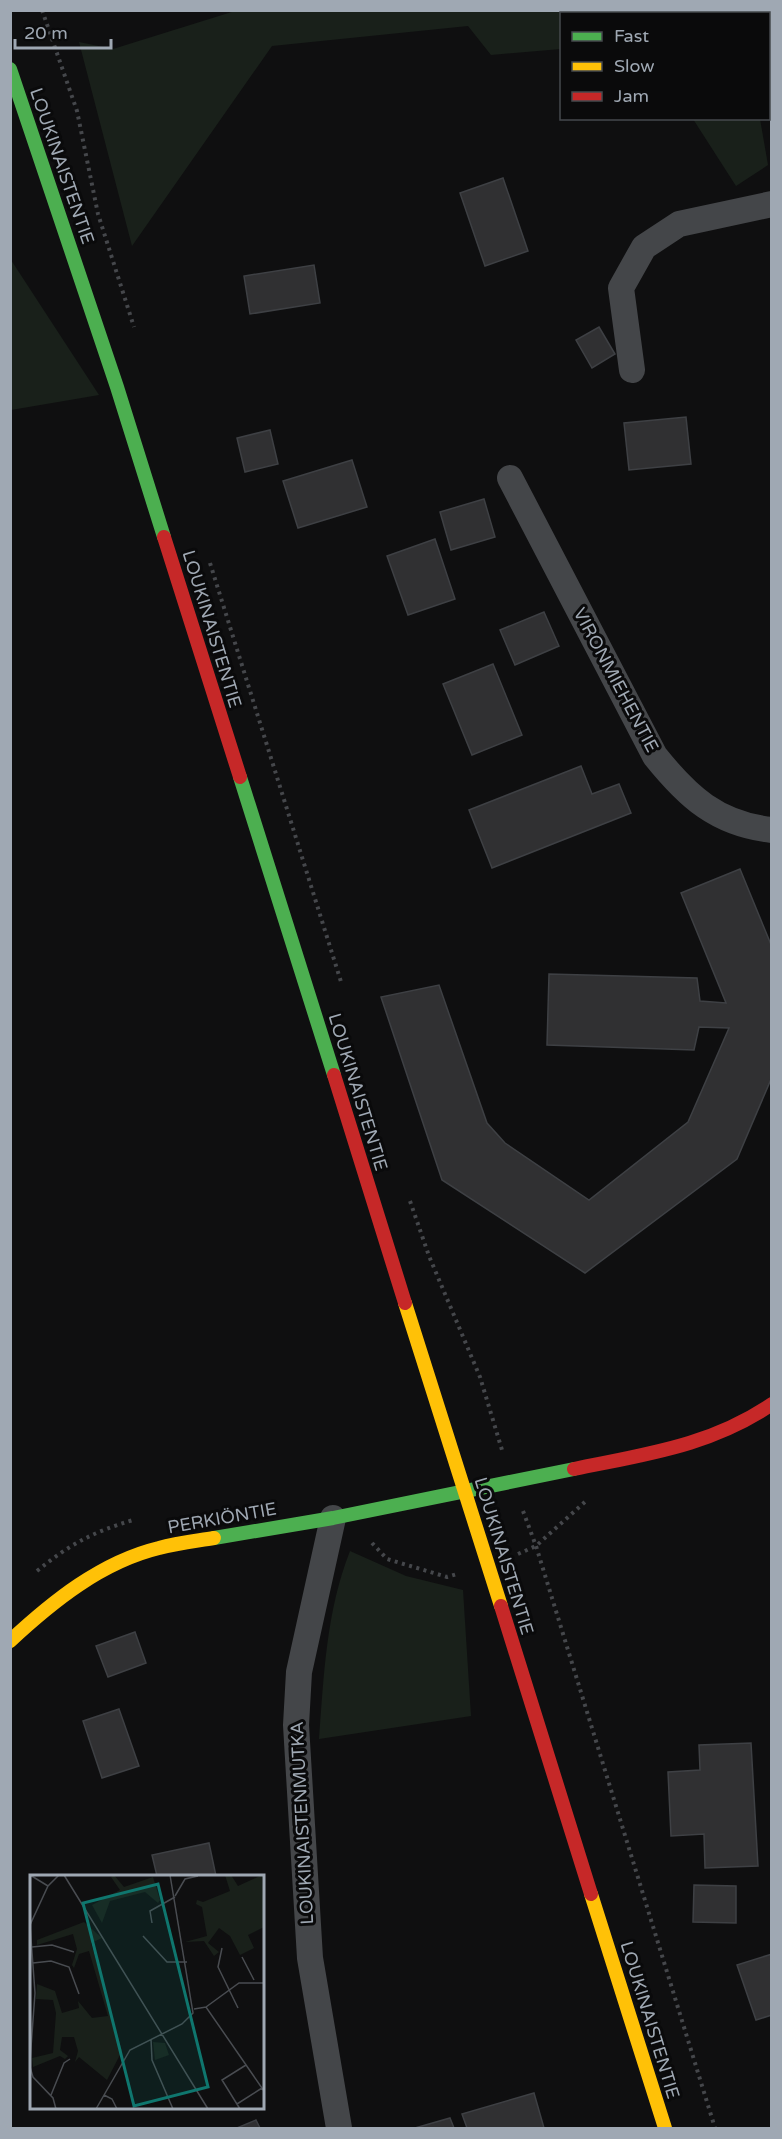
<svg xmlns="http://www.w3.org/2000/svg" width="782" height="2139" viewBox="0 0 782 2139" font-family="'Varela Round',sans-serif">
<style>
.green{fill:#19201a}
.building{fill:#303032;stroke:#3e4044;stroke-width:1.5}
.lines{fill:none;stroke-linecap:round;stroke-linejoin:round}
.path{stroke:#45474b;stroke-width:4;stroke-dasharray:3 4.5;stroke-linecap:butt}
.street{stroke:#444649;stroke-width:26}
.fast{stroke:#4caf50;stroke-width:14}
.slow{stroke:#ffc107;stroke-width:14}
.jam{stroke:#c62828;stroke-width:14}
.labels{text-anchor:middle;stroke-width:6;stroke-linejoin:round;paint-order:stroke}
.street-label{font-size:18px;fill:#9fa8b3;stroke:#0a0a0b}
.inset-road{fill:none;stroke:#494c51;stroke-width:1.5}
.view{fill:#0f766e;fill-opacity:0.15;stroke:#0f766e;stroke-width:3}
.inset-edge{fill:none;stroke:#9fa8b3;stroke-width:3}
</style>
<rect width="100%" height="100%" fill="#0f0f10"/>
<g class="green">
<polygon points="235,11 235,10 743,11 742,14 562,14 561,49 491,55 468,26 272,46 132,246 79,42 113,49"/>
<polygon points="693,119 760,119 768,165 736,186"/>
<polygon points="10,260 11,260 99,395 11,410"/>
<path d="M350,1551L406,1576L463,1590L471,1716L319,1739C324,1675 326,1612 350,1551Z"/>
</g>
<g class="building">
<polygon points="503,178 528,251 485,266 460,193"/>
<polygon points="314,265 320,303 250,314 244,276"/>
<polygon points="599,327 615,354 592,368 576,340"/>
<polygon points="686,417 691,464 629,470 624,423"/>
<polygon points="270,430 278,464 245,472 237,438"/>
<polygon points="352,460 367,507 298,528 283,481"/>
<polygon points="484,499 495,537 451,550 440,512"/>
<polygon points="435,539 455,599 408,615 387,556"/>
<polygon points="544,612 559,646 515,665 500,630"/>
<polygon points="493,664 522,735 472,755 443,684"/>
<polygon points="581,766 592,794 619,784 631,813 492,868 469,810"/>
<polygon points="740,869 772,947 772,1077 737,1159 585,1273 442,1180 381,997 439,985 487,1123 505,1143 589,1200 688,1122 729,1028 699,1027 694,1050 547,1045 549,974 697,978 700,1001 726,1003 681,893"/>
<polygon points="135,1632 146,1663 108,1677 96,1646"/>
<polygon points="119,1709 139,1766 102,1778 83,1721"/>
<polygon points="751,1743 758,1866 705,1868 704,1834 671,1836 668,1772 700,1770 699,1745"/>
<polygon points="209,1843 216,1876 157,1876 152,1855"/>
<polygon points="694,1885 736,1886 736,1923 693,1922"/>
<polygon points="772,1954 772,2015 756,2020 737,1965"/>
<polygon points="534,2093 544,2128 467,2128 462,2114"/>
<polygon points="450,2118 454,2128 415,2128"/>
<polygon points="256,2120 260,2128 237,2128"/>
</g>
<g class="lines">
<g class="path">
<polyline points="42,10 77,111 98,214 134,327"/>
<polyline points="210,563 342,985"/>
<polyline points="410,1201 429,1256 480,1377 502,1450"/>
<polyline points="523,1511 536,1546 715,2128"/>
<polyline points="372,1543 387,1559 447,1577 457,1574"/>
<polyline points="518,1554 536,1546 587,1500"/>
<path d="M37,1571C70,1544 93,1532 133,1520"/>
</g>
<g class="street">
<polyline points="632,370 621,288 644,247 679,224 772,204"/>
<path d="M510,478L655,756C688,797 717,824 772,830"/>
<polyline points="333,1518 299,1672 296,1725 310,1958 339,2128"/>
</g>
<g class="fast">
<polyline points="10,69 117,387 164,537"/>
<polyline points="240,777 334,1075"/>
<polyline points="214,1538 333,1518 574,1469"/>
</g>
<g class="slow">
<polyline points="405,1303 501,1606"/>
<path d="M10,1641C52,1602 101,1562 159,1548C177,1543 196,1541 214,1538"/>
<polyline points="591,1894 665,2128"/>
</g>
<g class="jam">
<polyline points="164,537 240,777"/>
<polyline points="334,1075 405,1303"/>
<path d="M574,1469C646,1454 710,1446 772,1404"/>
<polyline points="501,1606 591,1894"/>
</g>
</g>
<g class="labels">
<g class="street-label">
<text transform="translate(62 166) rotate(71)" y="6">LOUKINAISTENTIE</text>
<text transform="translate(212 629) rotate(73)" y="6">LOUKINAISTENTIE</text>
<text transform="translate(616 680) rotate(62)" y="6">VIRONMIEHENTIE</text>
<text transform="translate(358 1092) rotate(73)" y="6">LOUKINAISTENTIE</text>
<text transform="translate(222 1518) rotate(-10)" y="6">PERKIÖNTIE</text>
<text transform="translate(504 1556) rotate(73)" y="6">LOUKINAISTENTIE</text>
<text transform="translate(302 1823) rotate(-93)" y="6">LOUKINAISTENMUTKA</text>
<text transform="translate(650 2020) rotate(73)" y="6">LOUKINAISTENTIE</text>
</g>
</g>
<g transform="translate(30 1875)">
<rect width="234" height="234" fill="#0f0f10"/>
<path d="M84,0L94,12L123,2L130,25L128,28L115,17L80,26L72,48L62,30L90,15L81,2ZM195,0H201L208,11L232,0L234,52L218,60L224,73L210,80L200,61L189,53L178,68L189,77L184,81L174,66L155,67L177,61L172,32L166,29L167,25L173,27L200,16ZM54,47L72,63L61,68L92,176L77,205L49,182L45,187L48,176L44,162H32L30,175L38,181L35,184L30,181L3,192L2,183L23,178L26,138L23,125L6,124L7,109L25,116L32,138L49,133L48,126L62,143L78,141L59,76L49,79L44,93L42,90L47,74L43,59L7,70V65ZM123,167L135,168L139,180L125,185Z" fill="#19201a"/>
<path class="inset-road" d="M0,0L18,11M34,0L178,234M145,21L155,4L168,1M122,48L120,36L145,22M113,61L137,87H157M2,72L22,70L44,77M192,73L188,92L208,133M212,82L224,105M3,88L21,86L39,92L49,119M176,132L209,108H234M164,134L176,132L234,216M121,164L122,185L143,234M0,186L5,118L0,50L18,11L29,0M0,192L3,202L23,223L26,234M21,220L34,188L40,184M74,220L82,224L87,234M207,229L232,213M66,234L100,175L152,149L163,138L140,0M210,234L192,205L216,190"/>
<path class="view" d="M128,9L178,212L104,231L53,28Z"/>
<rect width="234" height="234" class="inset-edge"/>
</g>
<rect width="782" height="2139" fill="none" stroke="#9fa8b3" stroke-width="24"/>
<rect x="560" y="12" width="210" height="108" fill="#0a0a0b" stroke="#46494e" stroke-width="1.5"/>
<rect x="572" y="32" width="30" height="9" fill="#4caf50" stroke="#46494e" stroke-width="1.5"/>
<text x="614" y="42" font-size="18" fill="#9fa8b3">Fast</text>
<rect x="572" y="62" width="30" height="9" fill="#ffc107" stroke="#46494e" stroke-width="1.5"/>
<text x="614" y="72" font-size="18" fill="#9fa8b3">Slow</text>
<rect x="572" y="92" width="30" height="9" fill="#c62828" stroke="#46494e" stroke-width="1.5"/>
<text x="614" y="102" font-size="18" fill="#9fa8b3">Jam</text>
<path d="M15 39v9h96v-9" fill="none" stroke="#9fa8b3" stroke-width="3"/>
<text x="24" y="39" font-size="18" fill="#9fa8b3" stroke="#0a0a0b" stroke-width="4.5" paint-order="stroke">20 m</text>
</svg>
